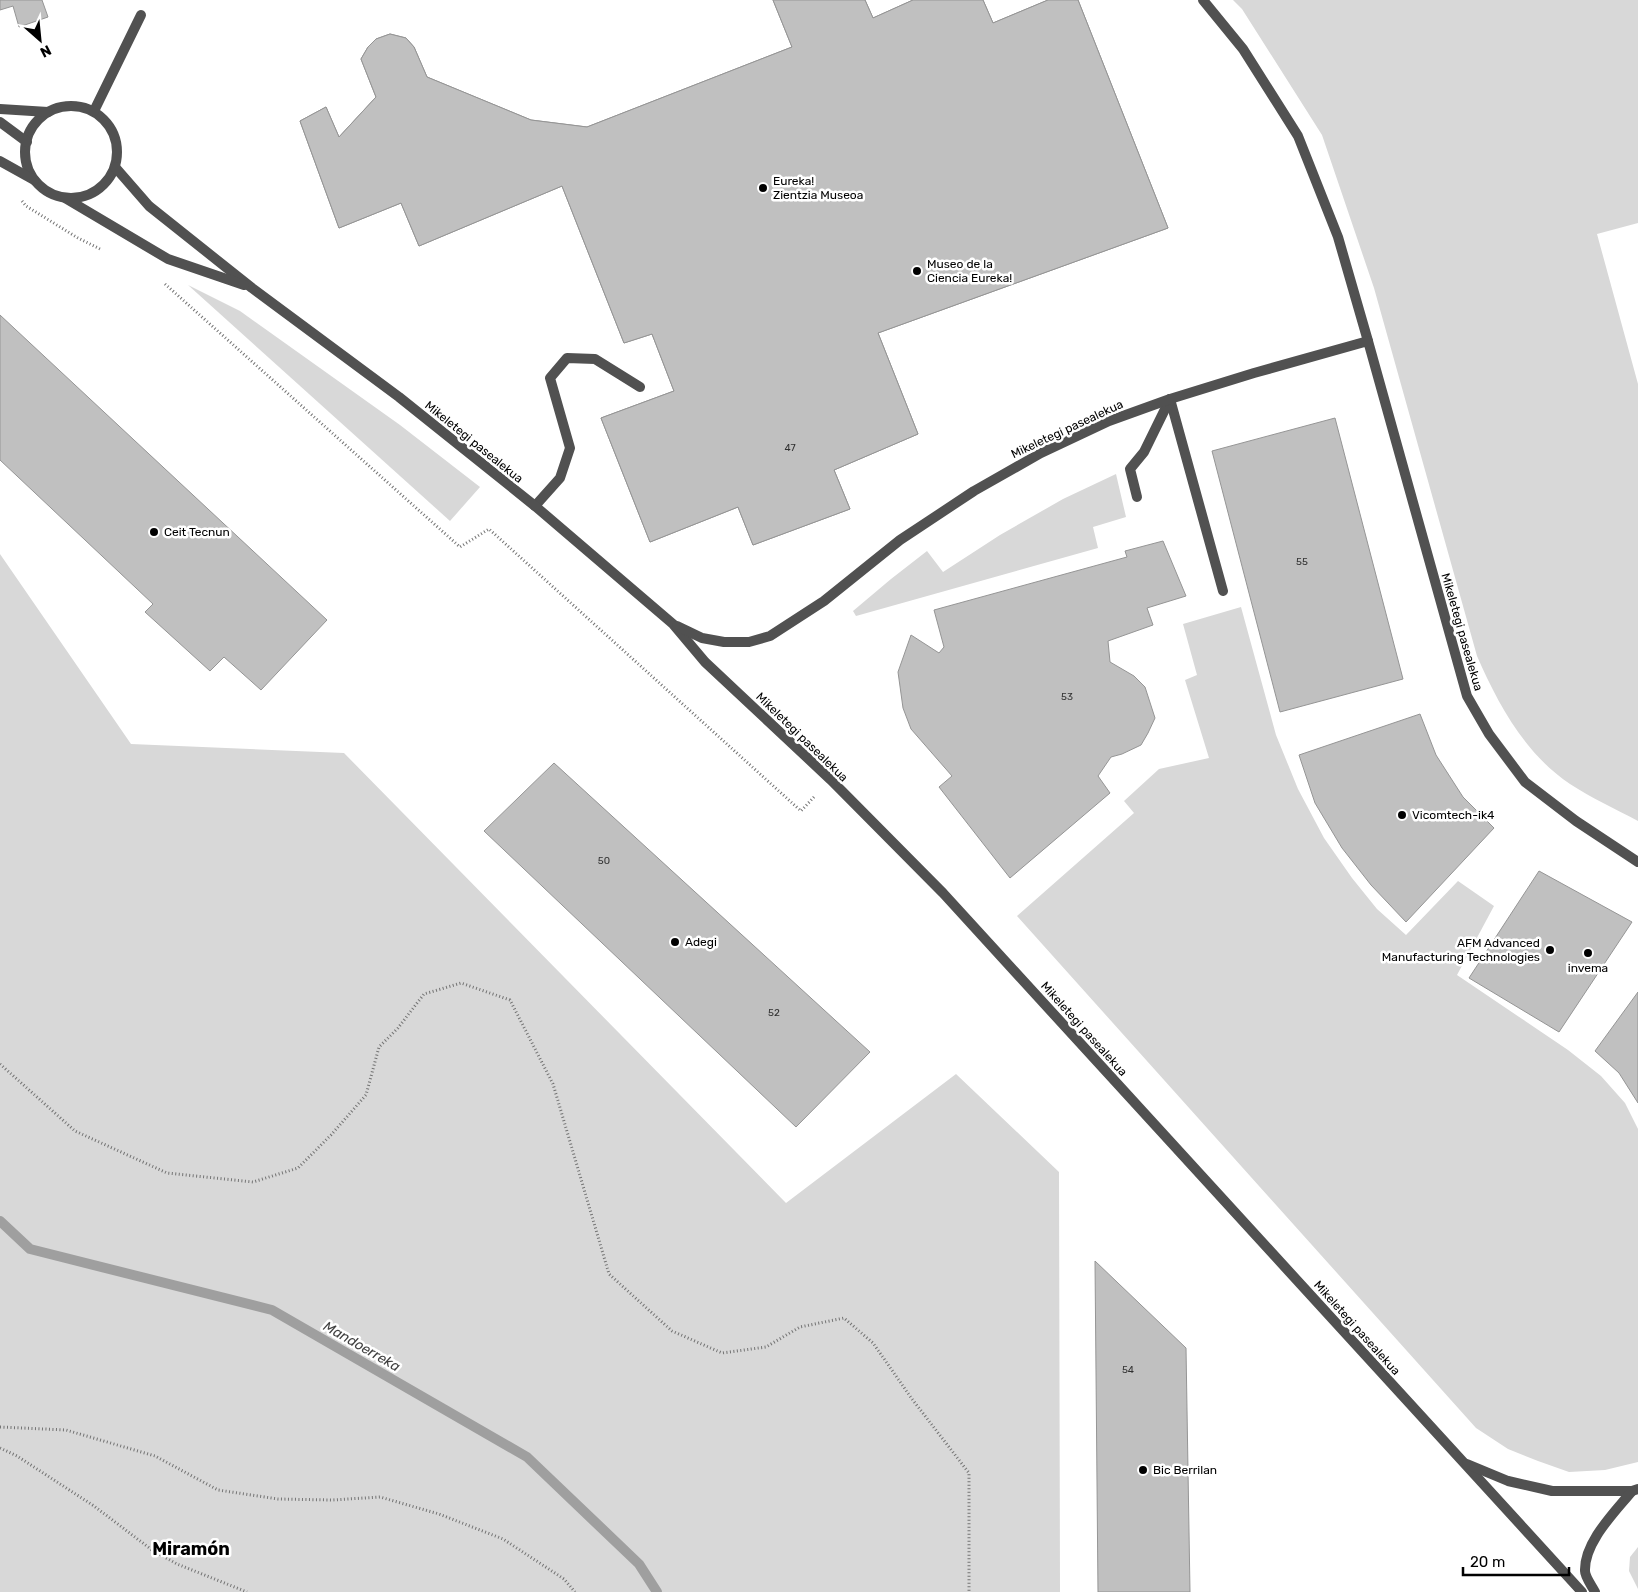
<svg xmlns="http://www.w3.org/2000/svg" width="1638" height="1592" viewBox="0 0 1638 1592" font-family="Rubik,sans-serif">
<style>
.green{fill:#d8d8d8}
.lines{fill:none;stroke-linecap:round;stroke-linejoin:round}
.stream{stroke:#9f9f9f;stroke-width:10}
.building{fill:#c0c0c0;stroke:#959595;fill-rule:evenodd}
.path{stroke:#737373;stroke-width:3;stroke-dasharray:1 2.5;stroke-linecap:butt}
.lane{stroke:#515151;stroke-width:10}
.street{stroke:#515151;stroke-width:10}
.poi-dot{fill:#000;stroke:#fff;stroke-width:2}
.labels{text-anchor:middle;stroke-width:5;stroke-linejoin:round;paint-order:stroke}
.number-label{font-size:10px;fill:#303030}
.poi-label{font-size:12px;fill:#000;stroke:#fff;text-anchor:start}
.street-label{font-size:12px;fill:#000;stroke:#fff}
.water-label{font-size:14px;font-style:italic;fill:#404040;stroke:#fff}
.district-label{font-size:18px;font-weight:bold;fill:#000;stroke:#fff}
</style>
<rect width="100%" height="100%" fill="#fff"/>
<g class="green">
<path d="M1233,0H1638V223L1597,234L1638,384V821C1616,809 1591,798 1570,784C1525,754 1498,704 1477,656L1374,288L1322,135L1242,9Z"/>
<polygon points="188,285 240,311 400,425 480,487 450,521"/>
<polygon points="1116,474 1126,517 1093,527 1098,548 856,616 853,611 891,579 927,551 943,572 1000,535 1063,499"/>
<polygon points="0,554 131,744 344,753 786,1203 956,1074 1059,1172 1060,1592 0,1592"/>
<polygon points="1241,607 1276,735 1298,789 1324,838 1352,878 1377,909 1406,935 1458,881 1494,906 1457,975 1568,1050 1601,1076 1625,1103 1638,1129 1638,1462 1605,1470 1569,1472 1538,1461 1508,1449 1476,1428 1017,916 1134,813 1124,801 1159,769 1209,758 1185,680 1197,675 1183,624"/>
<polygon points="1638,1547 1638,1589 1629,1571 1630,1557"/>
</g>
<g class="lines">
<polyline class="stream" points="0,1221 30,1249 272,1310 527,1457 639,1564 657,1592"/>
</g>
<g class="building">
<polygon points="0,0 42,0 48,17 19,27 13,6 0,10"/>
<path d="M773,0H865L873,18L913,0H983L993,23L1048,0H1078L1168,228L878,333L918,434L834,470L850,509L753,545L738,507L650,542L601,418L674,391L652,334L624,343L562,186L419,246L401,203L339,228L300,121L326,107L339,137L376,97L361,59L368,47L376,39L390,34L406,38L414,47L427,77L531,120L587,127L792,47ZM893,132L930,232L860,258L823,158ZM746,177L786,277L680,319L638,205L661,193L687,187L716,189Z"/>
<polygon points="773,0 865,0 873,18 913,0 983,0 993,23 1048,0 1078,0 1168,228 878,333 918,434 834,470 850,509 753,545 738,507 650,542 601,418 674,391 652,334 624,343 562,186 419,246 401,203 339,228 300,121 326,107 339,137 376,97 361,59 368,47 376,39 390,34 406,38 414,47 427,77 531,120 587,127 792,47"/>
<polygon points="0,315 327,620 261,690 224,657 210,671 145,612 153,604 0,460"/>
<polygon points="1335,418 1403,679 1280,712 1212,451"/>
<polygon points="1163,541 1186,596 1147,608 1153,625 1108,641 1110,662 1134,676 1145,687 1155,718 1148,733 1141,745 1122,754 1111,757 1098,776 1110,793 1010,878 939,787 952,776 911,729 903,708 898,672 911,635 939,653 944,647 934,610 1127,557 1125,551"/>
<polygon points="1420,714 1436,755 1463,797 1494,828 1406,922 1371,885 1342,848 1315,803 1299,755"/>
<polygon points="554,763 870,1052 796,1127 484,831"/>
<polygon points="1539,871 1632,922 1559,1032 1469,978"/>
<polygon points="1638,992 1638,1103 1619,1073 1595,1051"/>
<polygon points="1095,1261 1186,1348 1190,1592 1098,1592"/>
</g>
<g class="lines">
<g class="path">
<polyline points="22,201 26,206 78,238 102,250"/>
<polyline points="165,284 460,547 489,529 801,811 814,797"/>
<polyline points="0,1064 75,1131 167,1173 253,1182 298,1168 331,1135 366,1095 379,1047 398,1028 424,994 461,983 510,1000 553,1084 609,1274 672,1331 722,1353 766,1347 800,1327 844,1318 873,1343 912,1399 969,1473 969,1592"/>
<polyline points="0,1427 66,1430 155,1456 218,1490 278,1499 332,1500 380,1497 439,1514 503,1539 564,1579 575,1592"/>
<polyline points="0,1448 17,1456 94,1506 152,1550 177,1564 247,1592"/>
</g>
<g class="lane">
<polyline points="1203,0 1243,49 1298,136 1338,237 1368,341"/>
<polyline points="1170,399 1223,591"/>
<polyline points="1137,497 1130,469 1144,452 1170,399"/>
<polyline points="535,506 560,478 570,448 550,378 567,358 595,359 640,387"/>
</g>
<g class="street">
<circle cx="71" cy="152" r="46"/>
<polyline points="0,109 48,112"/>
<polyline points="94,111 141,15"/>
<polyline points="0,122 27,142"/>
<polyline points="0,161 34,180"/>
<polyline points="115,167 149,206 252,288 399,397 535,506 673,624 705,662 831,780 943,893 1582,1592"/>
<polyline points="65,198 168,259 244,285"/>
<polyline points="677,626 702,638 724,642 749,642 770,636 824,601 900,540 974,491 1041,453 1109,421 1170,399 1254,373 1368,341 1467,696 1489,734 1525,782 1576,821 1638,862"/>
<polyline points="1467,1464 1508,1481 1552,1491 1632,1491 1638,1489"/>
<path d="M1595,1592C1592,1586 1585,1577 1585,1571C1584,1542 1615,1512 1632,1491"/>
</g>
</g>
<g class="poi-dot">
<circle cx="763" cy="188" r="5"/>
<circle cx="917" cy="271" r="5"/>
<circle cx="154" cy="532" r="5"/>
<circle cx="1402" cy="815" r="5"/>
<circle cx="675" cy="942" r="5"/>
<circle cx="1550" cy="950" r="5"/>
<circle cx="1588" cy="953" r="5"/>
<circle cx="1143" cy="1470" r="5"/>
</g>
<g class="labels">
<g class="number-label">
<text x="790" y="451">47</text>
<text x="1302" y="565">55</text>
<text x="1067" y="700">53</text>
<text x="604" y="864">50</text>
<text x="774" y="1016">52</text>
<text x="1128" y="1373">54</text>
</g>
<g class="poi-label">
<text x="773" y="185">Eureka!<tspan x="773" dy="14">Zientzia Museoa</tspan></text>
<text x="927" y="268">Museo de la<tspan x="927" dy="14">Ciencia Eureka!</tspan></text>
<text x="164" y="536">Ceit Tecnun</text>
<text x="1412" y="819">Vicomtech-ik4</text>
<text x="685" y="946">Adegi</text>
<text x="1540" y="947" text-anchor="end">AFM Advanced<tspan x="1540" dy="14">Manufacturing Technologies</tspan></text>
<text x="1588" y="972" text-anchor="middle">invema</text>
<text x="1153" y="1474">Bic Berrilan</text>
</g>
<g class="street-label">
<text transform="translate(1067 429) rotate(-25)" y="4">Mikeletegi pasealekua</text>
<text transform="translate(474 442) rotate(39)" y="4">Mikeletegi pasealekua</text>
<text transform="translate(1462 632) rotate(74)" y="4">Mikeletegi pasealekua</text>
<text transform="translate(802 737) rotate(44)" y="4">Mikeletegi pasealekua</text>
<text transform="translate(1084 1029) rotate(48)" y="4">Mikeletegi pasealekua</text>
<text transform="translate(1357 1328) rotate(48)" y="4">Mikeletegi pasealekua</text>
</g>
<g class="water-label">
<text transform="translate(362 1346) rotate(30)" y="5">Mandoerreka</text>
</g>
<g class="district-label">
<text x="191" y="1555">Miramón</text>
</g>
</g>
<g transform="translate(40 40) rotate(153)" stroke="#ffffff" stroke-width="4" paint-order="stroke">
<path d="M0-4L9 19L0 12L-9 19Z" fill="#000000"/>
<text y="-8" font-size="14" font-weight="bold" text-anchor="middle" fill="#000000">N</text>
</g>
<path d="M1463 1567v8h106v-8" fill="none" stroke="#000000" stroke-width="2.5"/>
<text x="1470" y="1567" font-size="15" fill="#000000" stroke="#ffffff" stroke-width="4" paint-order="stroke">20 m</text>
</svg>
